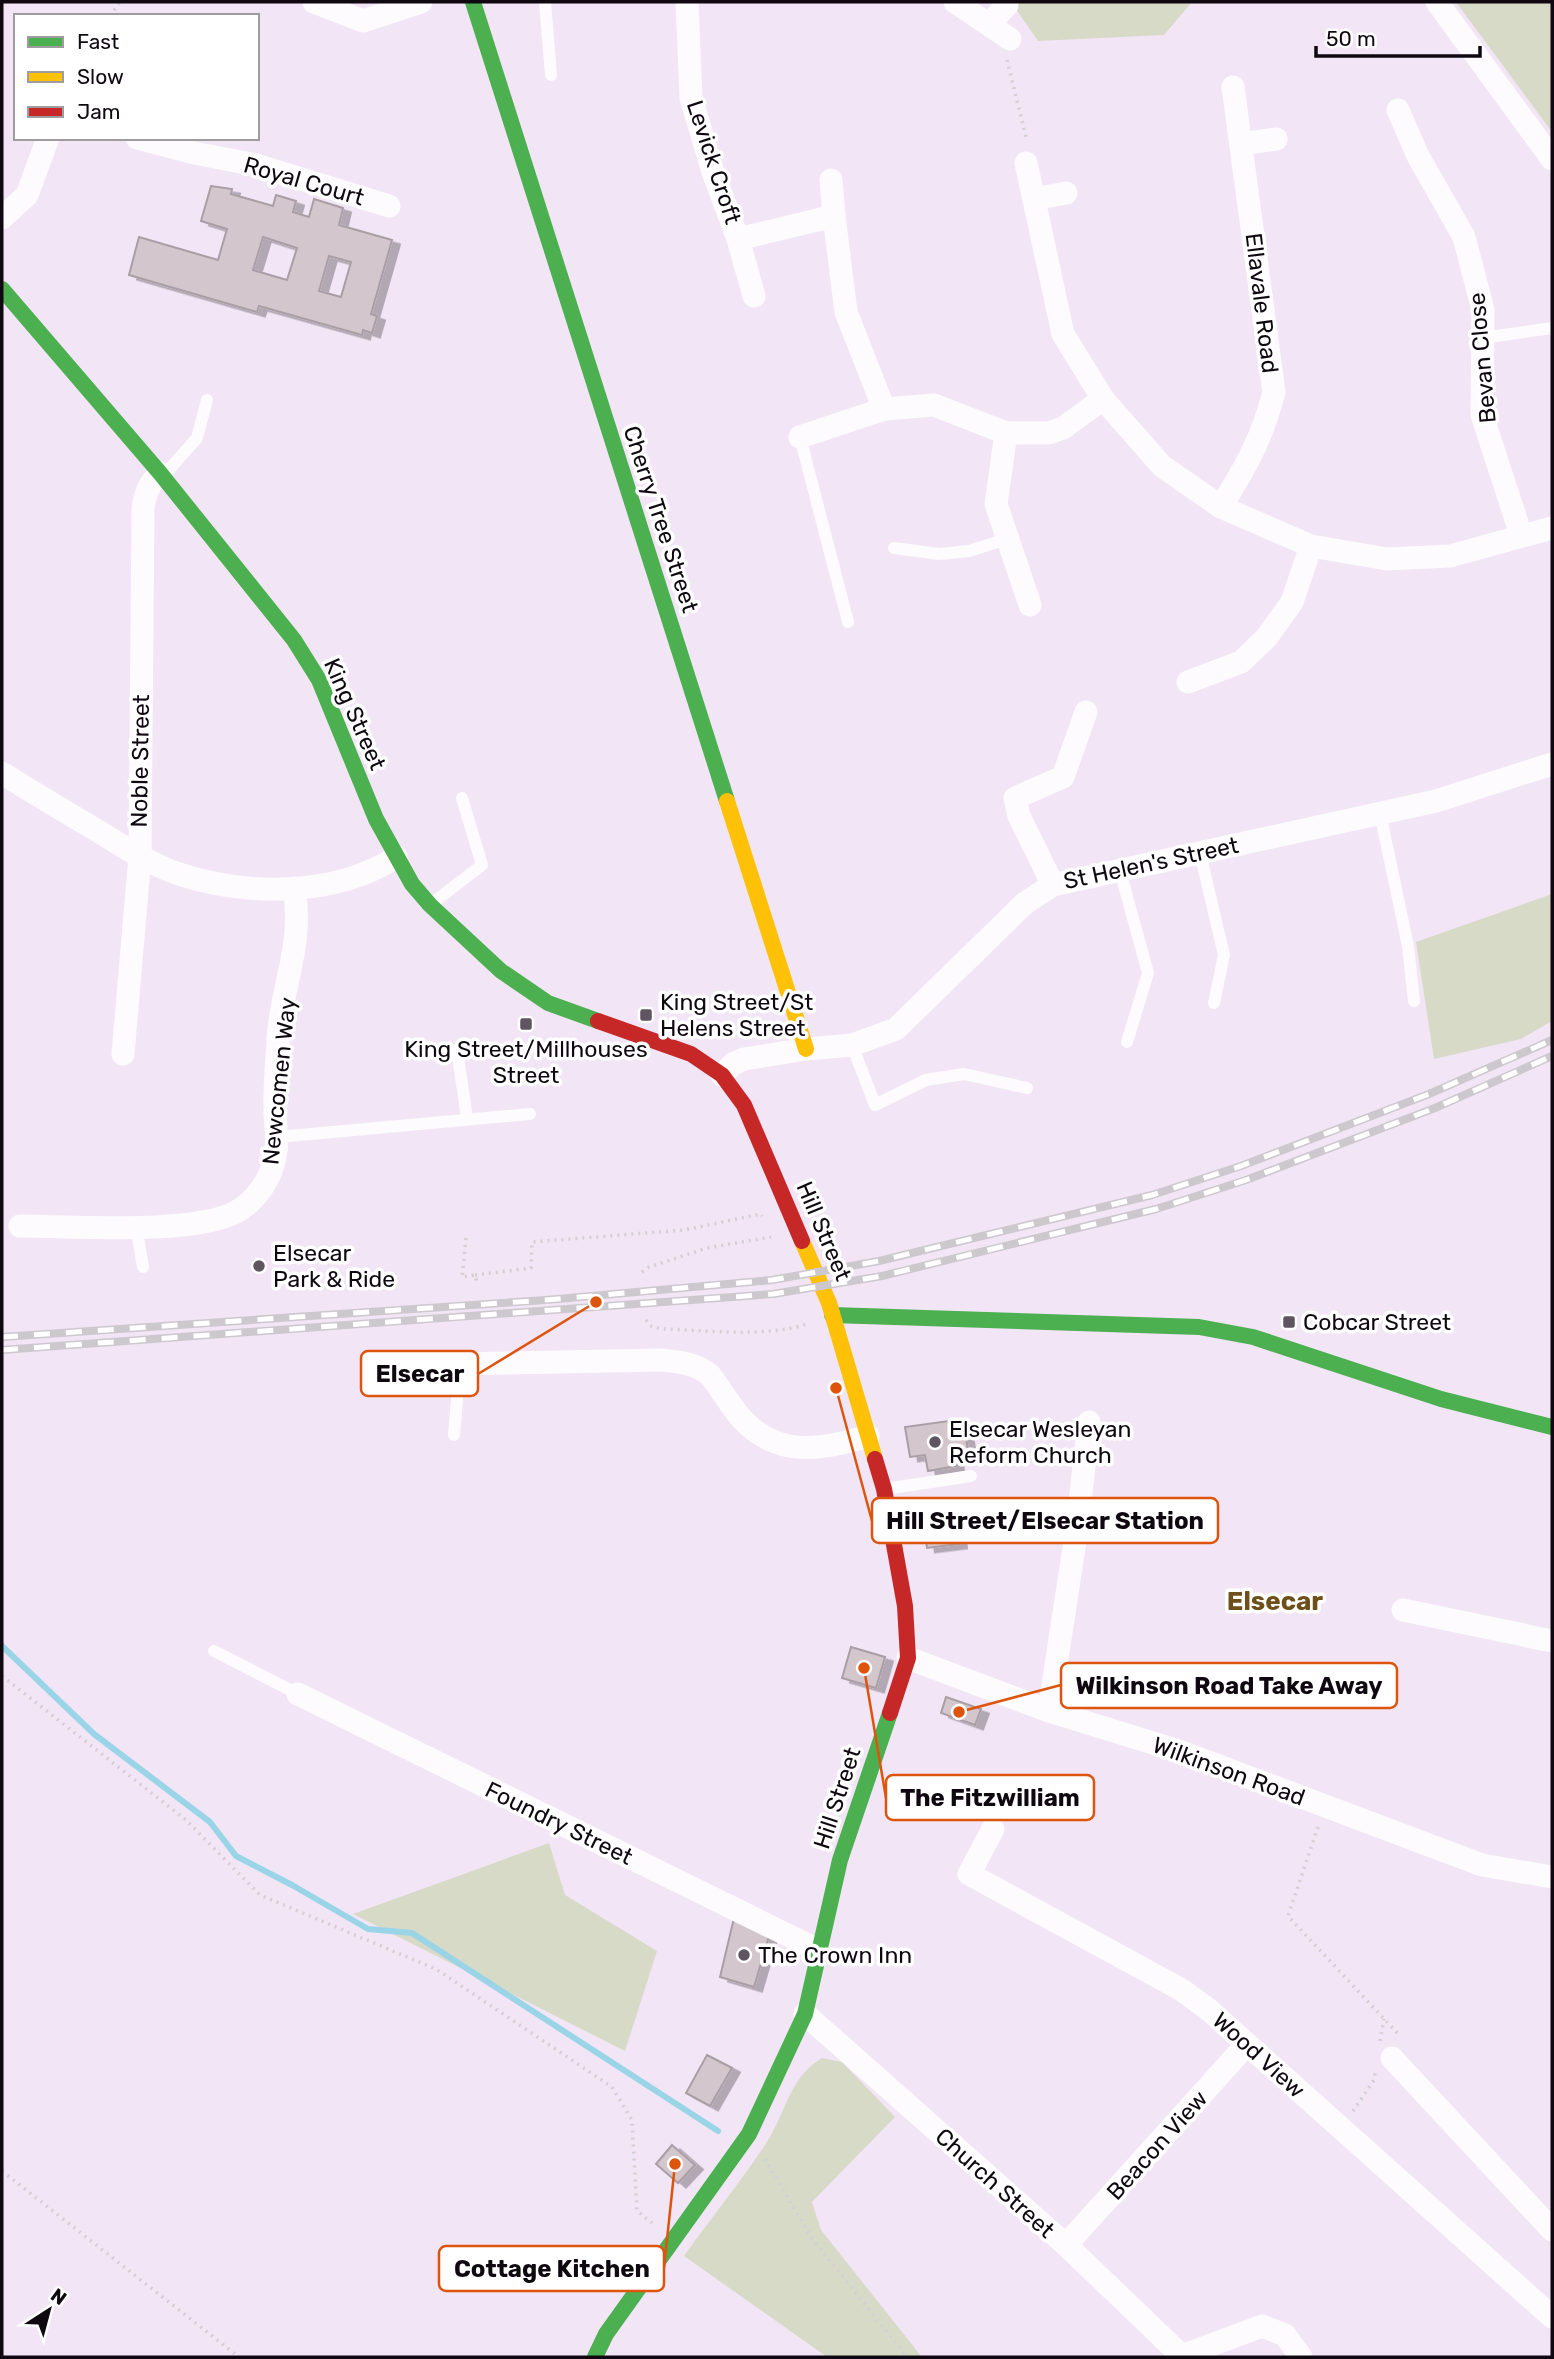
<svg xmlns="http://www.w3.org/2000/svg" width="1554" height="2359" viewBox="0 0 1554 2359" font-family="Rubik,sans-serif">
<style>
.green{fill:#d8dac8}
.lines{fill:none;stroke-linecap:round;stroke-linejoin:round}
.stream{stroke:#9ad4e7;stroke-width:6}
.building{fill:#d3c7cd;stroke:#aa9ea4;stroke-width:2;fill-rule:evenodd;filter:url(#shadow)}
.path{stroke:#d3cfd3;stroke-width:3.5;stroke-dasharray:2 5;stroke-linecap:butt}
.lane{stroke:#fdfbfe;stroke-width:12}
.street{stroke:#fdfbfe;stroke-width:23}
.fast{stroke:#4caf50;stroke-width:16}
.slow{stroke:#ffc107;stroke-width:16}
.jam{stroke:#c62828;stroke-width:16}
.rail-casing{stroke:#ccc8cd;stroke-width:8}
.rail{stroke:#fff;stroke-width:5;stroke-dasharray:16;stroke-linecap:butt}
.poi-dot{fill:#5e5561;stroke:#fff;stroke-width:2.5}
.labels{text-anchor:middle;stroke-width:7;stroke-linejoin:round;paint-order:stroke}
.street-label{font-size:23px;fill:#0f0811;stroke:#fff}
.poi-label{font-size:23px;fill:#0f0811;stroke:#fff;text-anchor:start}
.quarter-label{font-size:26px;font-weight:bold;fill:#6d4f19;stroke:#fff}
.leader{fill:none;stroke:#dd550c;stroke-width:2.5}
.callout-dot{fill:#dd550c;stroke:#fff;stroke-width:2.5}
.callout{fill:#fff;stroke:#dd550c;stroke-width:2.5}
.callout-label{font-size:24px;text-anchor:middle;font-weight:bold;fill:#0f0811}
</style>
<defs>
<filter id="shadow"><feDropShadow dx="8" dy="4.5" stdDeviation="0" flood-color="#0004"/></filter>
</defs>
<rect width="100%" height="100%" fill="#f2e5f6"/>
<g class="green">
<polygon points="1011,2 1192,2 1164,35 1038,41"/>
<polygon points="1456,2 1552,2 1552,132"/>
<polygon points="1552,894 1552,1021 1521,1039 1434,1059 1416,942"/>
<polygon points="549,1843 565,1895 657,1951 625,2051 353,1914"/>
<path d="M822,2058L842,2062L895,2117L812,2202L821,2230L922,2357H827L684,2256C711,2218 741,2181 767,2142C786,2112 789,2078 822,2058Z"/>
</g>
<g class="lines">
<polyline class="stream" points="2,1646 94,1734 210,1822 236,1856 292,1885 368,1929 412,1933 718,2131"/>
</g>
<g class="building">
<path d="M211,186L232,189L231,194L273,206L276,195L296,201L293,212L309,217L314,199L343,208L339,225L392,240L371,314L377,316L372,333L363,330L362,335L259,306L257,312L129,275L139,237L218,260L227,229L201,221ZM263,237L297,248L287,280L253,270ZM329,256L351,262L341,297L319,291Z"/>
<polygon points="963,1419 968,1450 954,1452 956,1466 928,1471 925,1455 910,1457 905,1427"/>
<polygon points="954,1510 959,1544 927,1548 922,1514"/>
<polygon points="851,1647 885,1657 876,1688 842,1678"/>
<polygon points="946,1697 981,1709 975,1725 941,1713"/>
<polygon points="734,1918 769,1936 754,1987 720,1977"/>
<polygon points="707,2055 732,2068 710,2106 686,2093"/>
<polygon points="672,2145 695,2165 678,2183 656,2164"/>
</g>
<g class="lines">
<g class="path">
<polyline points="110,16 120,2"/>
<polyline points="1007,60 1027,141"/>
<polyline points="466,1238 462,1277 475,1275 477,1283"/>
<polyline points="642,1272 649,1267 707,1248 771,1237"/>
<polyline points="475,1275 531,1268 532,1242 684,1230 761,1214 762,1216"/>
<path d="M646,1320L651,1326L662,1329C706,1330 765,1338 807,1324"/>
<polyline points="2,1676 186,1820 260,1895 436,1969 612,2087 632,2120 637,2211 652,2223"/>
<polyline points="1318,1827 1288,1916 1400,2036"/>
<polyline points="1380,2041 1384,2019"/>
<polyline points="1353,2111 1374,2080 1375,2073"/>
<polyline points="765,2159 811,2237 907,2357"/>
<polyline points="2,2171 239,2357"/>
</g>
<g class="lane">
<polyline points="545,2 551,75"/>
<polyline points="1482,338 1552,328"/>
<polyline points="800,437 848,622"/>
<polyline points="165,474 197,438 207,400"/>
<polyline points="894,548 939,554 969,551 1007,539"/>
<polyline points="1380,813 1408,946 1414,1001"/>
<polyline points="1200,853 1224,955 1214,1003"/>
<polyline points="1120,871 1148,973 1127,1042"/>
<polyline points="430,905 482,865 462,798"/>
<polyline points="852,1045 875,1105 926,1080 964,1074 1027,1088"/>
<polyline points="457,1050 467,1118"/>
<polyline points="278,1137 530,1114"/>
<polyline points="136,1226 143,1267"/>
<polyline points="454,1435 460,1364"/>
<polyline points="885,1489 971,1476"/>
<polyline points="214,1651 298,1694"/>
</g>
<g class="street">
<polyline points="314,2 363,21 421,2"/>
<polyline points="687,2 691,98 713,172 738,239 834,216 846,312 884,409"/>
<polyline points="955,2 1010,39"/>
<polyline points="1437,2 1552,159"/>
<polyline points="989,24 1007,5"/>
<polyline points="1398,110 1418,156 1464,237 1483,310 1482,415 1521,535"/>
<polyline points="137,138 194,153 256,165 389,206"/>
<polyline points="1241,144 1276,139"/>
<polyline points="1026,163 1063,334 1103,399 1162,466 1221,507 1311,546 1387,559 1450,556 1552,528"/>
<polyline points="831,180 834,216"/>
<polyline points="1034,199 1066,193"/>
<polyline points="2,218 27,195 48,138"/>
<polyline points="738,239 754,296"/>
<polyline points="1006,433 996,504 1030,605"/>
<polyline points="800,437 884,409 934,405 1006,433 1049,433 1063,428 1103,399"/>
<path d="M1221,507C1246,466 1262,439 1274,392L1233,87"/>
<polyline points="1188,682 1241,662 1267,637 1292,602 1311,546"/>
<path d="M2,773C35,794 69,814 103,834C127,849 152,865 179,874C246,896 335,897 396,857"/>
<polyline points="1053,885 1019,816 1015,798 1063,777 1086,712"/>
<path d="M123,1054L140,856L143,508C145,493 149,484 160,473"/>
<polyline points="722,1075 733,1064 744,1059 806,1049 852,1045 896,1029 1025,903 1053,885 1436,801 1552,764"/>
<path d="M20,1226C72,1226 193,1235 236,1212C256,1201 271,1179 275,1157C279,1141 275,1126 275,1110C274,1087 277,1063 278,1040C281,986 304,946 294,888"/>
<path d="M400,1365L662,1360C680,1362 695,1363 710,1375C721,1389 730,1406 742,1419C778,1458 823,1450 868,1436"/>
<polyline points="1403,1610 1552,1641"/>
<polyline points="908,1658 1049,1711 1179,1751 1482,1865 1552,1877"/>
<polyline points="298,1694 820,1951"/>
<polyline points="1049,1711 1077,1528 1089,1422"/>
<polyline points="993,1829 969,1874 1182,1990 1209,2010 1552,2317"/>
<polyline points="805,2014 1066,2245 1183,2357"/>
<polyline points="1392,2058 1552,2230"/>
<polyline points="1066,2245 1247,2044"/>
<polyline points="1182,2356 1262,2326 1285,2335 1301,2357"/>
</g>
<g class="fast">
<polyline points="473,2 727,801"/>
<polyline points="2,289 160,473 294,640 319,680 376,819 412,884 430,905 501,971 548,1003 598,1021"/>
<polyline points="832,1315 1199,1327 1253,1337 1441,1399 1552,1427"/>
<polyline points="595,2357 606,2334 749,2134 805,2014 840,1860 890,1713"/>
</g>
<g class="slow">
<polyline points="727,801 806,1049"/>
<polyline points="802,1241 829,1303 875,1459"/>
</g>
<g class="jam">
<polyline points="598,1021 691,1054 722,1075 744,1105 802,1241"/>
<polyline points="875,1459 884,1489 905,1606 908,1658 890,1713"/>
</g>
<g class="rail-casing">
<g id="rail">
<polyline points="2,1337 546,1300 772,1280 879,1261 1152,1195 1241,1166 1429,1094 1552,1040"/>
<polyline points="2,1350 773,1294 882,1276 1156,1209 1246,1180 1435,1108 1552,1056"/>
</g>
</g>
<use href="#rail" class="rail"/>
</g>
<g class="poi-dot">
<rect x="639" y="1008" width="14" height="14" rx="3.5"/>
<rect x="519" y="1017" width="14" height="14" rx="3.5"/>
<circle cx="259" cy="1266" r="7"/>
<rect x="1282" y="1315" width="14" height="14" rx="3.5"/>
<circle cx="935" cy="1442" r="7"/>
<circle cx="744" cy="1955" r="7"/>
</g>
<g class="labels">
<g class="street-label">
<text transform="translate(714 162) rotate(72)" y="8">Levick Croft</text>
<text transform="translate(304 181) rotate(16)" y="8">Royal Court</text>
<text transform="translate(1262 303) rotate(83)" y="8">Ellavale Road</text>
<text transform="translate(1482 358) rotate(-95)" y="8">Bevan Close</text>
<text transform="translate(661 519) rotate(72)" y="8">Cherry Tree Street</text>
<text transform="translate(355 714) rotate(66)" y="8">King Street</text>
<text transform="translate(140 761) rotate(-89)" y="8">Noble Street</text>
<text transform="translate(1151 863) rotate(-12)" y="8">St Helen's Street</text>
<text transform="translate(279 1081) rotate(-84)" y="8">Newcomen Way</text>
<text transform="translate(824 1231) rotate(67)" y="8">Hill Street</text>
<text transform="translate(1229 1771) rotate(20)" y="8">Wilkinson Road</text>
<text transform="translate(837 1798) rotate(-72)" y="8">Hill Street</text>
<text transform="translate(559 1823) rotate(26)" y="8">Foundry Street</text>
<text transform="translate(1259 2055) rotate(42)" y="8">Wood View</text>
<text transform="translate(1157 2145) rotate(-48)" y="8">Beacon View</text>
<text transform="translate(995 2183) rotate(42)" y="8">Church Street</text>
</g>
<g class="poi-label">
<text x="660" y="1010">King Street/St<tspan x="660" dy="26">Helens Street</tspan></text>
<text x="526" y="1057" text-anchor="middle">King Street/Millhouses<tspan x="526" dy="26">Street</tspan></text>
<text x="273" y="1261">Elsecar<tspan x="273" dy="26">Park &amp; Ride</tspan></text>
<text x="1303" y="1330">Cobcar Street</text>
<text x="949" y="1437">Elsecar Wesleyan<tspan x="949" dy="26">Reform Church</tspan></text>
<text x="758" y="1963">The Crown Inn</text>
</g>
<g class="quarter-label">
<text x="1275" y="1610">Elsecar</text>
</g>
</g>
<path class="leader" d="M596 1302L478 1374M836 1388L872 1521M959 1712L1061 1685M864 1668L886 1798M675 2164L664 2268"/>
<g class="callout-dot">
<circle cx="596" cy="1302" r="7"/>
<circle cx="836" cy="1388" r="7"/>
<circle cx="959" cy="1712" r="7"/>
<circle cx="864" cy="1668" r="7"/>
<circle cx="675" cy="2164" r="7"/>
</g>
<g class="callout">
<rect x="361" y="1351" width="117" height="45" rx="7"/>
<rect x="872" y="1498" width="346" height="45" rx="7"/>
<rect x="1061" y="1663" width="336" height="45" rx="7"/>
<rect x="886" y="1775" width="208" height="45" rx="7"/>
<rect x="439" y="2246" width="225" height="45" rx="7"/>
</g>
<g class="callout-label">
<text x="420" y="1382">Elsecar</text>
<text x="1045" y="1529">Hill Street/Elsecar Station</text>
<text x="1229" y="1694">Wilkinson Road Take Away</text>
<text x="990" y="1806">The Fitzwilliam</text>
<text x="552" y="2277">Cottage Kitchen</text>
</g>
<rect width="1554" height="2359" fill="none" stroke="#0f0811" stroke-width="7"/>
<rect x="14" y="14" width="245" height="126" fill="#ffffff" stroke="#9f9ca0" stroke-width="2"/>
<rect x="28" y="37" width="35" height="10" fill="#4caf50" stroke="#9f9ca0" stroke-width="2"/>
<text x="77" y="49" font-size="21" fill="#0f0811">Fast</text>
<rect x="28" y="72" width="35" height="10" fill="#ffc107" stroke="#9f9ca0" stroke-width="2"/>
<text x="77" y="84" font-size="21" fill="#0f0811">Slow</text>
<rect x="28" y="107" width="35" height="10" fill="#c62828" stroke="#9f9ca0" stroke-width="2"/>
<text x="77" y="119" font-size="21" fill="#0f0811">Jam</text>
<g transform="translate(49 2310) rotate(36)" stroke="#ffffff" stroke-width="5" paint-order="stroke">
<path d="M0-5L12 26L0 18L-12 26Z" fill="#0f0811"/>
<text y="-10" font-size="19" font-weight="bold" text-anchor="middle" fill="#0f0811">N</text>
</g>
<path d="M1316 46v10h164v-10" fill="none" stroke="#0f0811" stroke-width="3.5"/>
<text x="1326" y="46" font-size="21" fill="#0f0811" stroke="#ffffff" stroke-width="5" paint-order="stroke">50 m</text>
</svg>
